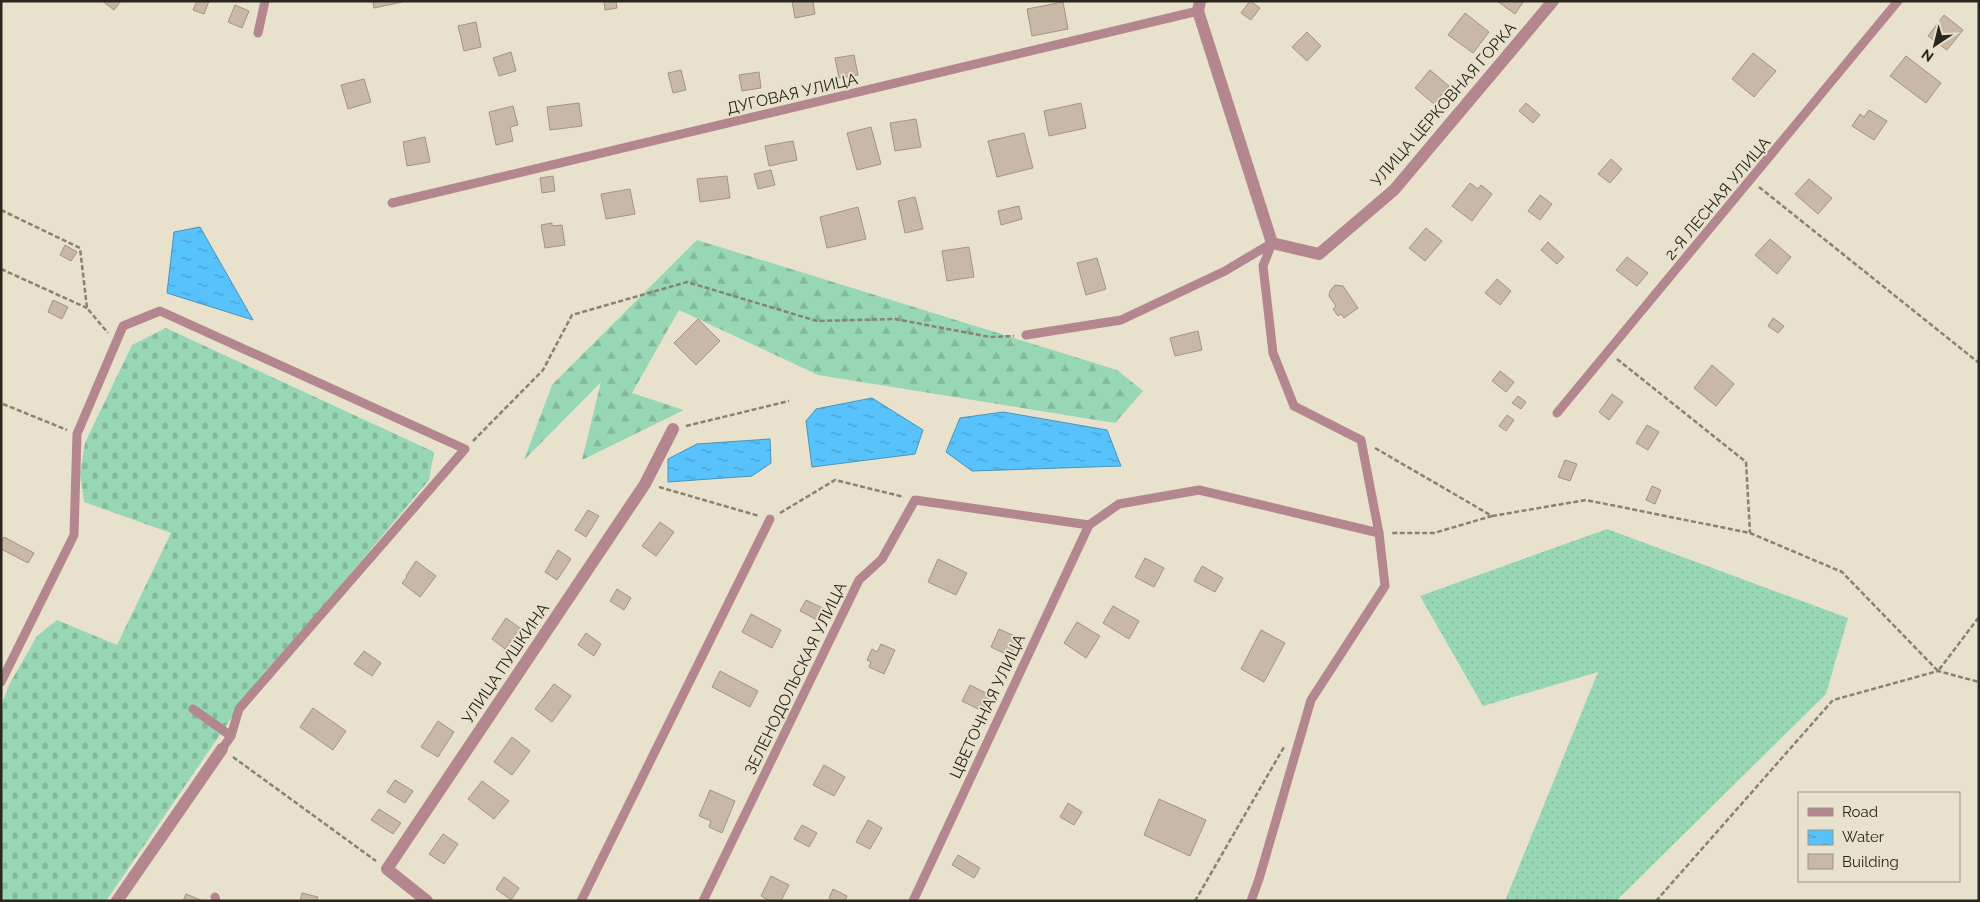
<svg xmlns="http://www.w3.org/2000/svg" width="1980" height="902" viewBox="0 0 1980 902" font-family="Raleway,sans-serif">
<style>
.grass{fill:url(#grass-dots)}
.forest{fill:url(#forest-firs)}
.cemetery{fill:url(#cemetery-stones)}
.water{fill:url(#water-ripples);stroke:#4a93b9}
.building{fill:#cab8a7;stroke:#a49383}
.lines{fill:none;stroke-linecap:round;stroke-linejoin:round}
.path{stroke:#878373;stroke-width:2.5;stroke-dasharray:5 2.5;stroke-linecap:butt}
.lane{stroke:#b38690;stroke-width:9}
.street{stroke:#b38690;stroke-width:12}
.labels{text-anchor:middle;stroke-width:4;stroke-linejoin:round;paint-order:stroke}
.street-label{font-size:16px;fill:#28261d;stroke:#e8e1cb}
</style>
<defs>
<pattern id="grass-dots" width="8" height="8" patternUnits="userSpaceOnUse" patternTransform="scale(1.25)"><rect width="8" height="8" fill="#97d7b5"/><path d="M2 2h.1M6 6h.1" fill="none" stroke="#82b89b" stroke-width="1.8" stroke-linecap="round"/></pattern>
<pattern id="forest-firs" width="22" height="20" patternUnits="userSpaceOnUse" patternTransform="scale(1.25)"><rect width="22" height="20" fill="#97d7b5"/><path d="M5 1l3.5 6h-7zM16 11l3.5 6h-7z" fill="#82b89b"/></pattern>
<pattern id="cemetery-stones" width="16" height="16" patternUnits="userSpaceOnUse" patternTransform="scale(1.25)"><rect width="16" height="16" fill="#97d7b5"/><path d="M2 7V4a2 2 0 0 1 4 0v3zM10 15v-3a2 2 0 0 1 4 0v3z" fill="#82b89b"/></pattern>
<pattern id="water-ripples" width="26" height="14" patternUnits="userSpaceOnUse" patternTransform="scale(1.25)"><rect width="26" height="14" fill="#58c2fc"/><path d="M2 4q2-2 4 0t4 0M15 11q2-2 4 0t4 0" fill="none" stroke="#499dcb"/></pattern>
</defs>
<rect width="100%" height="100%" fill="#e8e1cb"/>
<polygon class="grass" points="1607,529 1848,618 1826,694 1616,901 1505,901 1598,672 1483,706 1420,596"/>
<polygon class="forest" points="697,240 1117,370 1143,391 1115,423 818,375 679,310 632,393 684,410 582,460 601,382 524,460 552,385"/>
<polygon class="cemetery" points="166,328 434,452 429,480 239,707 106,901 1,901 1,706 9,685 37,636 57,620 117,645 171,533 84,502 80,474 85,443 132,345"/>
<g class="water">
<polygon points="200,227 253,320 167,293 174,232"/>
<polygon points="872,398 923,430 915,454 812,467 806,421 816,409"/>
<polygon points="1003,412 1107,430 1121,466 972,471 946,452 960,418"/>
<polygon points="770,439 771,463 752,476 668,482 668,459 697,444"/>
</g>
<g class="building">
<polygon points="102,1 121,1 114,10"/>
<polygon points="197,1 209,1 204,14 193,10"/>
<polygon points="373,1 401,1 402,2 374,8"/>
<polygon points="604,1 616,1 617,8 605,10"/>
<polygon points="792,1 813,1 815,14 795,18"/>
<polygon points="1250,1 1260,8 1251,20 1241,13"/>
<polygon points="1497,1 1524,1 1515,14"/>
<polygon points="1063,2 1068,29 1032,36 1027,9"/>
<polygon points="235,5 249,11 242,28 228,22"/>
<polygon points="1465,13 1489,32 1473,53 1448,35"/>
<polygon points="1944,15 1963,30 1947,50 1928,36"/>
<polygon points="476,22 481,47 464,51 458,26"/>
<polygon points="1307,32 1321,46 1307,61 1292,47"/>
<polygon points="511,52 516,71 499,76 493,58"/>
<polygon points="1753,53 1776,71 1754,97 1732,79"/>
<polygon points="854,55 858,75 839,78 835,58"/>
<polygon points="1906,56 1941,83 1926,103 1890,76"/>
<polygon points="681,70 686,90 673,93 668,73"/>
<polygon points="1430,70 1449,86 1434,104 1415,88"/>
<polygon points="759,72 761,88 742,91 739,75"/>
<polygon points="364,79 371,102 348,109 341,85"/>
<polygon points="579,103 582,126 550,130 547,107"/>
<polygon points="1081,103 1086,128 1049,136 1044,111"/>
<polygon points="1526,103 1540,115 1533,123 1519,111"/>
<polygon points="513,106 518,125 510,127 513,141 496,145 489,112"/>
<polygon points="1869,110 1887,121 1874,140 1852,126 1860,114 1864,117"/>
<polygon points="916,119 921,147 895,151 890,123"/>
<polygon points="871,127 881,164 857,170 847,133"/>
<polygon points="1024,133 1033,168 997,177 988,141"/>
<polygon points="425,137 430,162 407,166 403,142"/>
<polygon points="793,141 797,160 769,166 765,146"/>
<polygon points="1611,159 1622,169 1610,183 1598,174"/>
<polygon points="771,170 775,185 758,189 754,174"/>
<polygon points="553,176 555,191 542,193 540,178"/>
<polygon points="727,176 730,198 700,202 697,179"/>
<polygon points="1809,179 1832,198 1818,214 1795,194"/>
<polygon points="1470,183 1478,189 1481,185 1492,194 1472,221 1452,206"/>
<polygon points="630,189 635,214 606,219 601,194"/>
<polygon points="1540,195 1552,204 1540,220 1528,211"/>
<polygon points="915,197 923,229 905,233 898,201"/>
<polygon points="1019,206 1022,219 1001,225 998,211"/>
<polygon points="858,207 866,239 827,248 820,217"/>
<polygon points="552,223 552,226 562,225 565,245 545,248 541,225"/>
<polygon points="1426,228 1442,241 1425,261 1409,248"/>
<polygon points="1770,239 1791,257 1777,274 1755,255"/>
<polygon points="1548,242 1564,257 1557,264 1541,250"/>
<polygon points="65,245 77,252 71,261 60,255"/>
<polygon points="969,247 974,277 947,281 942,251"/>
<polygon points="1627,257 1648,273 1637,286 1616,270"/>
<polygon points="1097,258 1106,289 1086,295 1077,263"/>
<polygon points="1497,279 1511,291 1500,305 1485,293"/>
<polygon points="1335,285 1343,286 1358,308 1344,318 1341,314 1338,316 1333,309 1336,306 1329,296 1330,291"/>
<polygon points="53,300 68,307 62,319 48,312"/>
<polygon points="1773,318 1784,326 1778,333 1768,326"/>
<polygon points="698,319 720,341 696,365 674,343"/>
<polygon points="1198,331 1202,350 1175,356 1170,338"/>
<polygon points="1712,365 1734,384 1716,406 1694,388"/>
<polygon points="1500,371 1514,382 1506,392 1492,381"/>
<polygon points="1612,394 1623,402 1609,420 1599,412"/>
<polygon points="1518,396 1526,402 1521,409 1512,403"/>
<polygon points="1507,415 1514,420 1506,431 1499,426"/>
<polygon points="1647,425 1659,432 1648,450 1636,443"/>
<polygon points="1565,460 1577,464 1570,481 1558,477"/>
<polygon points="1652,486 1661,490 1655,504 1646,500"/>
<polygon points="588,510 599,516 586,537 575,530"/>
<polygon points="660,522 674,532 656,556 642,546"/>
<polygon points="4,537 34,553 28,563 1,549 1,542"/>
<polygon points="558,550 571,559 557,580 545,572"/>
<polygon points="1145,558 1164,568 1154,587 1135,577"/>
<polygon points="938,559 967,573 956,595 928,582"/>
<polygon points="416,561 436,576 420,597 402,583 407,577 406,576"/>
<polygon points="1202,566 1223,578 1215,592 1194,581"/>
<polygon points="617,589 631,598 624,610 610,601"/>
<polygon points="806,600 827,610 821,622 800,611"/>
<polygon points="1113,606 1139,621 1129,639 1103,623"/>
<polygon points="751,614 781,630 772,648 742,632"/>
<polygon points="506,618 520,628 505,649 492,639"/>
<polygon points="1077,622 1100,636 1086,658 1064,643"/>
<polygon points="999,629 1019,638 1010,656 991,647"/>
<polygon points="1261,630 1285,643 1264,682 1241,669"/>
<polygon points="586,633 601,644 594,656 578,645"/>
<polygon points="881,644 895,650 884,674 869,667 871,662 867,660 872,649 877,652"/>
<polygon points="364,651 381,663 372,676 354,664"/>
<polygon points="720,671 758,691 750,707 712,687"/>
<polygon points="554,684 571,696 552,722 535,709"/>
<polygon points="970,685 990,695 982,711 962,701"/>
<polygon points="313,708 346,731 333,750 300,727"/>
<polygon points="438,721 454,732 438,757 421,747"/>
<polygon points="512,737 530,751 512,775 494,762"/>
<polygon points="824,765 845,777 834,796 813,785"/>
<polygon points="395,780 413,791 405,803 387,792"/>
<polygon points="482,781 509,801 494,819 468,799"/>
<polygon points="710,790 735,801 722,833 709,827 711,821 699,816"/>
<polygon points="1159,799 1206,820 1190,856 1144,835"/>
<polygon points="1068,803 1082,812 1074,825 1060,817"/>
<polygon points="379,809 401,823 393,834 371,820"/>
<polygon points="868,820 882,828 870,849 856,842"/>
<polygon points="802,825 817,833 809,847 794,839"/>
<polygon points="443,834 458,844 444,864 429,854"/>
<polygon points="958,855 980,868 974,878 952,865"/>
<polygon points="771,876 789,885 781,901 770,901 761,896"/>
<polygon points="504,877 519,888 511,900 496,889"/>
<polygon points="833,889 847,896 845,901 834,901 829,898"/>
<polygon points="302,893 318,897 317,901 300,901"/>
<polygon points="186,894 203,901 183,901"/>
</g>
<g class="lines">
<g class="path">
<polyline points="1759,187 1979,363"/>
<polyline points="1,210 80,248 87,308 108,333"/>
<polyline points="1,269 87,308"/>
<polyline points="1617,359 1746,462 1750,533"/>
<polyline points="3,404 67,430"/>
<polyline points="686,426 789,401"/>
<polyline points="473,441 543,370 572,315 687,282 817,321 895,319 990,337 1014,336"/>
<polyline points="1375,448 1492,516 1434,533 1390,533"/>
<polyline points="659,487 759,516"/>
<polyline points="780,513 835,480 904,497"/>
<polyline points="1492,516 1586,500 1750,533 1842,572 1938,671 1979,617"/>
<polyline points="233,757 376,861"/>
<polyline points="1195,901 1284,747"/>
<polyline points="1656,901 1833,700 1938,671 1979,682"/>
</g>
<g class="lane">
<polyline points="258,33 265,1"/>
<polyline points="392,203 1198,11"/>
<polyline points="1026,335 1121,320 1225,271 1272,243"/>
<polyline points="1557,413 1898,1"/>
<polyline points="1,682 74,535 77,434 123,326 160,311 465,449 239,709 231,736"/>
<polyline points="193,709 231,736 222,749"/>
<polyline points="215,897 216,901"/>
<polyline points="581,901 770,519"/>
<polyline points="703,901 859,580 882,559 915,500 1089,525"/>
<polyline points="913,901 1089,525 1119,504 1199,490 1379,533"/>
<polyline points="1251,901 1259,879 1311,700 1385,586 1379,533 1361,440 1294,406 1273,353 1263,266 1272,243"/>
</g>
<g class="street">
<polyline points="1200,1 1198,11 1272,243 1319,254 1394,190 1553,1"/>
<polyline points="117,901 222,749"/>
<polyline points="427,901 387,869 645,484 673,429"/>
</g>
</g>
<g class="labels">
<g class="street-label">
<text transform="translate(792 93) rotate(-13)" y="6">ДУГОВАЯ УЛИЦА</text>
<text transform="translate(1443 104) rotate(-49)" y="6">УЛИЦА ЦЕРКОВНАЯ ГОРКА</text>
<text transform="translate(1717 198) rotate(-50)" y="6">2-Я ЛЕСНАЯ УЛИЦА</text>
<text transform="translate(505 663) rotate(-56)" y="6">УЛИЦА ПУШКИНА</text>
<text transform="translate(795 678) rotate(-64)" y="6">ЗЕЛЕНОДОЛЬСКАЯ УЛИЦА</text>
<text transform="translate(987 706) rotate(-65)" y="6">ЦВЕТОЧНАЯ УЛИЦА</text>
</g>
</g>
<rect width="1980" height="902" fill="none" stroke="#28261d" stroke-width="5"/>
<rect x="1798" y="792" width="162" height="90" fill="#e8e1cb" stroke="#9b9685"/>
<rect x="1808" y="808" width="25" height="8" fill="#b38690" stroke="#9b9685"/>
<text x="1842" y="817" font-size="15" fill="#28261d">Road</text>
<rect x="1808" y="830" width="25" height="15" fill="url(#water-ripples)" stroke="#9b9685"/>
<text x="1842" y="842" font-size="15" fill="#28261d">Water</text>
<rect x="1808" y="854" width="25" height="15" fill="#cab8a7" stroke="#9b9685"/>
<text x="1842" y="867" font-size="15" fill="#28261d">Building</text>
<g transform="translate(1935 45) rotate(215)" stroke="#e8e1cb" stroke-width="4" paint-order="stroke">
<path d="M0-4L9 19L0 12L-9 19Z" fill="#28261d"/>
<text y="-8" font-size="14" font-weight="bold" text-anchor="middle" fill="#28261d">N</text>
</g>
</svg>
